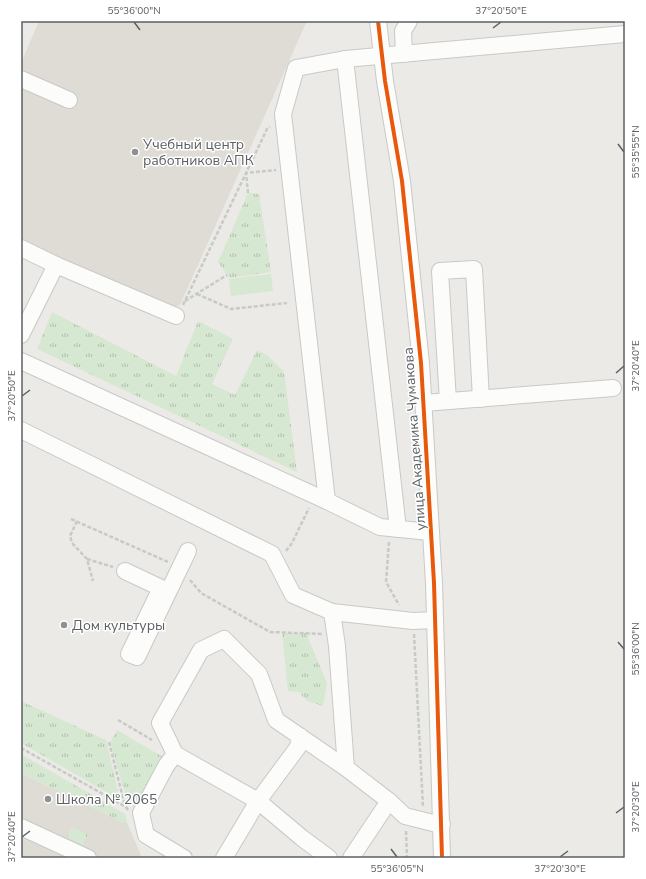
<svg xmlns="http://www.w3.org/2000/svg" width="646" height="879" viewBox="0 0 646 879" font-family="'Nunito Sans',sans-serif">
<style>
.education{fill:#dfdcd6}
.grass{fill:url(#grass-tufts)}
.pitch{fill:#d6e8d1}
.lines{fill:none;stroke-linecap:round;stroke-linejoin:round}
.minor-casing{stroke:#c8c9c8;stroke-width:18}
.path{stroke:#c6cbc8;stroke-width:2.5;stroke-dasharray:4 2;stroke-linecap:butt}
.minor{stroke:#fcfcfb;stroke-width:16}
.cycleway-casing{stroke:#fff;stroke-width:6}
.cycleway{stroke:#e8590c;stroke-width:4}
.ticks{fill:none;stroke:#5c6064;stroke-width:1.5}
.poi-dot{fill:#8e9092;stroke:#fff;stroke-width:1.5}
.labels{text-anchor:middle;stroke-width:3;stroke-linejoin:round;paint-order:stroke}
.poi-label{font-size:14px;fill:#5c6064;stroke:#fff;text-anchor:start}
.street-label{font-size:14px;fill:#5c6064;stroke:#fff}
.neatline{fill:none;stroke:#5c6064;stroke-width:1.5}
.ticks-label{font-size:10px;text-anchor:middle;fill:#5c6064}
</style>
<defs>
<pattern id="grass-tufts" width="24" height="20" patternUnits="userSpaceOnUse"><rect width="24" height="20" fill="#d6e8d1"/><path d="M3 7l-1-3M5 7V3M7 7l1-3M15 17l-1-3M17 17v-4M19 17l1-3" fill="none" stroke="#b1bfad"/></pattern>
</defs>
<rect width="100%" height="100%" fill="#eceae6"/>
<g class="education">
<polygon points="39,21 307,21 180,305 170,308 21,240 21,63"/>
<polygon points="21,773 128,825 142,858 21,858"/>
</g>
<g class="grass">
<polygon points="248,193 259,194 271,272 229,278 218,262"/>
<polygon points="52,312 176,376 198,321 233,339 212,384 235,395 257,350 267,355 284,372 297,472 37,349"/>
<polygon points="282,633 306,633 327,683 323,706 307,701 299,692 288,691"/>
<polygon points="21,701 106,740 120,800 21,743"/>
<polygon points="117,730 163,757 136,808 128,803 110,743"/>
<polygon points="21,754 125,814 128,825 21,773"/>
<polygon points="72,827 88,835 83,845 67,837"/>
</g>
<polygon class="pitch" points="271,274 273,291 231,296 229,279"/>
<g class="lines">
<g class="minor-casing">
<g id="minor">
<polyline points="378,21 385,81 402,181 421,363 434,583 442,858"/>
<polyline points="404,54 403,31 409,21"/>
<polyline points="345,59 398,529"/>
<polyline points="21,79 69,100"/>
<polyline points="21,248 56,265 21,335"/>
<polyline points="56,265 176,316"/>
<polyline points="21,361 327,501 380,527 430,532"/>
<polyline points="448,401 440,271 474,269 481,399"/>
<polyline points="424,403 613,388"/>
<polyline points="21,430 272,554 293,595 332,612 413,621 435,620"/>
<polyline points="327,501 283,114 296,68 345,59 625,34"/>
<polyline points="125,571 161,588 129,654 137,657 188,551"/>
<polyline points="332,612 337,646 346,768"/>
<polyline points="300,736 298,747 258,801 175,754 160,723 201,650 224,639 259,674 276,720 346,768 389,801 405,816 437,824 442,824"/>
<polyline points="175,754 166,766 141,813 146,835 184,858"/>
<polyline points="21,827 88,858"/>
<polyline points="224,858 258,801 302,838 329,858"/>
<polyline points="351,858 389,801"/>
</g>
</g>
<g class="path">
<polyline points="248,193 246,173 276,170"/>
<polyline points="197,294 231,309 287,303"/>
<polyline points="185,301 227,275"/>
<polyline points="183,305 267,129 270,127"/>
<polyline points="71,519 168,562"/>
<polyline points="77,521 70,536 72,543 87,559 93,581"/>
<polyline points="389,542 386,582 399,605"/>
<polyline points="286,551 292,543 309,508"/>
<polyline points="87,559 113,567"/>
<polyline points="190,580 201,593 270,632 323,634"/>
<polyline points="414,634 423,807"/>
<polyline points="118,720 152,740"/>
<polyline points="109,742 125,806"/>
<polyline points="21,748 126,807 128,810"/>
<polyline points="406,831 407,858"/>
</g>
<use href="#minor" class="minor"/>
<g class="cycleway-casing">
<polyline id="cycleway" points="378,21 385,81 402,181 421,363 434,583 442,858"/>
</g>
<use href="#cycleway" class="cycleway"/>
</g>
<path class="ticks" d="M134,22L140,30M493,28L501,22M618,144L624,152M616,373L624,366M22,396L30,390M618,642L624,649M616,813L624,807M22,837L30,831M391,849L397,857M560,857L568,851"/>
<g class="poi-dot">
<circle cx="135" cy="152" r="4"/>
<circle cx="64" cy="625" r="4"/>
<circle cx="48" cy="799" r="4"/>
</g>
<g class="labels">
<g class="poi-label">
<text x="143" y="149">Учебный центр<tspan x="143" dy="16">работников АПК</tspan></text>
<text x="72" y="630">Дом культуры</text>
<text x="56" y="804">Школа № 2065</text>
</g>
<g class="street-label">
<text transform="translate(414 439) rotate(-94)" y="5">улица Академика Чумакова</text>
</g>
</g>
<rect width="646" height="879" fill="none" stroke="#ffffff" stroke-width="44"/>
<rect x="22" y="22" width="602" height="835" class="neatline"/>
<g class="ticks-label">
<text x="134" y="14">55°36'00"N</text>
<text x="501" y="14">37°20'50"E</text>
<text transform="translate(635 152) rotate(-90)" y="4">55°35'55"N</text>
<text transform="translate(635 366) rotate(-90)" y="4">37°20'40"E</text>
<text transform="translate(11 396) rotate(-90)" y="4">37°20'50"E</text>
<text transform="translate(635 649) rotate(-90)" y="4">55°36'00"N</text>
<text transform="translate(635 807) rotate(-90)" y="4">37°20'30"E</text>
<text transform="translate(11 837) rotate(-90)" y="4">37°20'40"E</text>
<text x="397" y="872">55°36'05"N</text>
<text x="560" y="872">37°20'30"E</text>
</g>
</svg>
